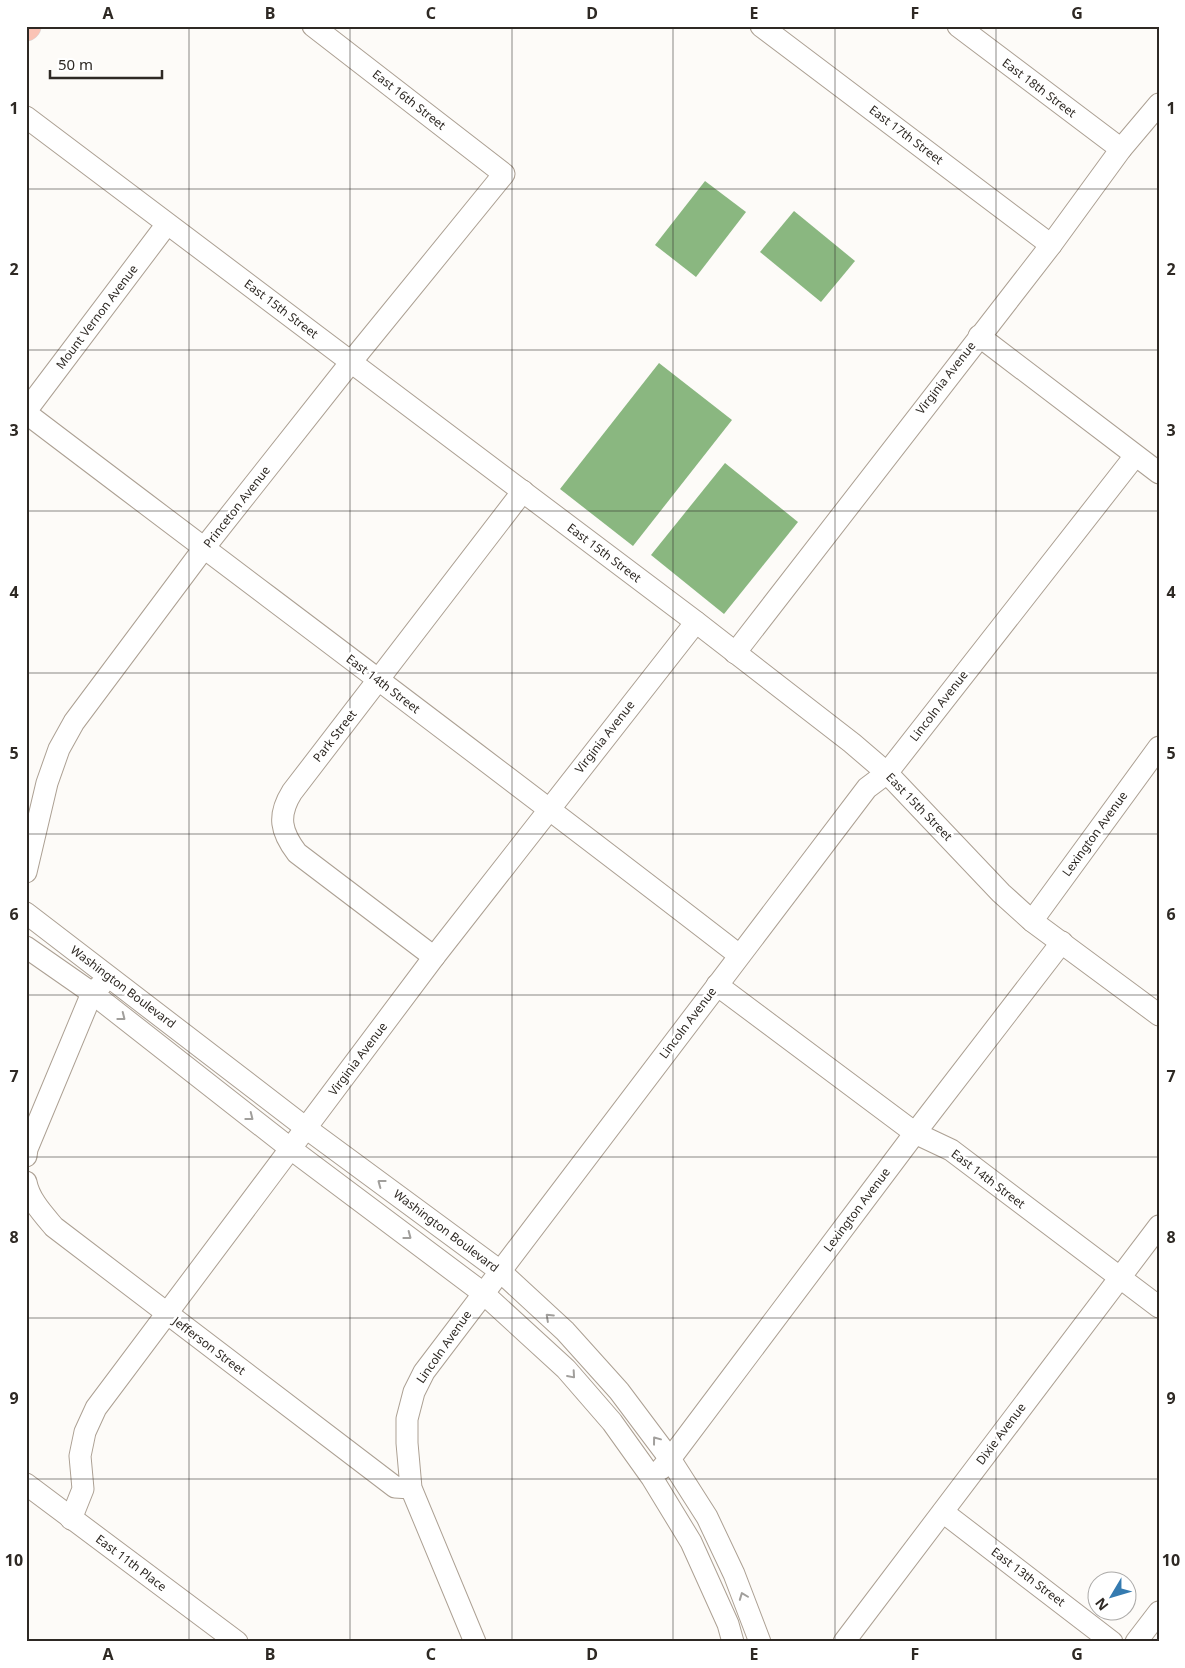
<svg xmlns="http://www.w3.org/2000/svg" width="1185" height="1668" viewBox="0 0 1185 1668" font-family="'Noto Sans',sans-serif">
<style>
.water{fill:#8ab780}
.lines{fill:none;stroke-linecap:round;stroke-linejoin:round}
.minor-casing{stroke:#aca093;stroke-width:23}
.major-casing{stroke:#d9d8d8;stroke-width:29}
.minor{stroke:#fff;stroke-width:21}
.major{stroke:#fac3b5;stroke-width:28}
.oneway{stroke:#a19f9c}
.grid{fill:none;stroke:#2e2924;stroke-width:1;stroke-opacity:0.55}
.labels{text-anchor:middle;stroke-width:5;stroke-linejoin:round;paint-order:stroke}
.street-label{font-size:12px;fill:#2e2924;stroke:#fff}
.neatline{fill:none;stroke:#2e2924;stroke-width:2}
.grid-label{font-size:16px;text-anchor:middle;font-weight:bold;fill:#2e2924}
</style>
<rect width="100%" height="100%" fill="#fdfbf8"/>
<g class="water">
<polygon points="705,181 746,212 696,277 655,245"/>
<polygon points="794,211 855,261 821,302 760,252"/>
<polygon points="659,363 732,420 633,546 560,489"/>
<polygon points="725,463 798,522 724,614 651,555"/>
</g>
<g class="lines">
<g class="minor-casing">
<g id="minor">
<polyline points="761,26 1051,245"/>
<polyline points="958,26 1121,149"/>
<polyline points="26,117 696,622 852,743 887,773 1001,893 1032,921 1159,1015"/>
<polyline points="979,336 1159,473"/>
<polyline points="26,411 167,224"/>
<path d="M26,413C264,594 503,772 739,955"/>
<polyline points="735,653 1051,245 1121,149 1159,104"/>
<polyline points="26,872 47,783 59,749 74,722 204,548 351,362 504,174 313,26"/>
<polyline points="26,913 306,1128 500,1271 565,1331 619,1391 670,1459 707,1517 734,1574 760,1642"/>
<polyline points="1032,921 1159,747"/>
<polyline points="26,947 92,993 291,1149 483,1293 566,1369 612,1422 652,1478 691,1542 728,1624 733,1642"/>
<path d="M434,957L297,853C281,832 277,816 292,792L523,491"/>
<polyline points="717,985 915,1133 951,1150 1159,1307"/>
<polyline points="26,1156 27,1149 92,993 102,984"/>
<path d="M26,1182C29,1199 43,1214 54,1227L395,1487L411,1488"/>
<polyline points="661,1469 670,1459 915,1133 1062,942"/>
<polyline points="26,1484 237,1642"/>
<polyline points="943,1512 1112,1642"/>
<polyline points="71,1519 83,1489 80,1456 85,1432 96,1408 434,957 696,622"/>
<polyline points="475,1642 411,1488 407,1443 407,1419 414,1392 424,1372 867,788 887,773 1135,456"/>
<polyline points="844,1642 1159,1226"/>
<polyline points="1136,1642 1159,1612"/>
</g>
</g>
<g class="major-casing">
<polyline id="major" points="26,27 27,26"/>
</g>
<use href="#minor" class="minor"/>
<use href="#major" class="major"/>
</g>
<defs><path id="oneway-chevron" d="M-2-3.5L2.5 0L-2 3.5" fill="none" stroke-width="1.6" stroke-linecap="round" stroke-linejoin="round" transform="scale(1.25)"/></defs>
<g class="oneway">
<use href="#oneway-chevron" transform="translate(122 1017) rotate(38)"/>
<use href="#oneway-chevron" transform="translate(250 1117) rotate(38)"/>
<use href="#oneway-chevron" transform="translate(381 1183) rotate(-143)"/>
<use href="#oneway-chevron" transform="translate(408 1236) rotate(37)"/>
<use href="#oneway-chevron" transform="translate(549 1317) rotate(-137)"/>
<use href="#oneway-chevron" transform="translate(572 1375) rotate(49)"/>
<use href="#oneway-chevron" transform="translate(656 1440) rotate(-127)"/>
<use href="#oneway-chevron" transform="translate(743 1596) rotate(-111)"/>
</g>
<path class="grid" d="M189,26V1642M350,26V1642M512,26V1642M673,26V1642M835,26V1642M996,26V1642M26,189H1159M26,350H1159M26,511H1159M26,673H1159M26,834H1159M26,995H1159M26,1157H1159M26,1318H1159M26,1479H1159"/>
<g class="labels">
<g class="street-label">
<text transform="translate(1039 88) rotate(37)" y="4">East 18th Street</text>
<text transform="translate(409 100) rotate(38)" y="4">East 16th Street</text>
<text transform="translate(906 135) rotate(37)" y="4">East 17th Street</text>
<text transform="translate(281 309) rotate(37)" y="4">East 15th Street</text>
<text transform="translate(97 317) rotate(-53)" y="4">Mount Vernon Avenue</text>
<text transform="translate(946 378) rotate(-52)" y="4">Virginia Avenue</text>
<text transform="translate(237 507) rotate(-52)" y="4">Princeton Avenue</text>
<text transform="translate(604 553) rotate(37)" y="4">East 15th Street</text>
<text transform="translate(383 684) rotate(37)" y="4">East 14th Street</text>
<text transform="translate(939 706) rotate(-52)" y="4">Lincoln Avenue</text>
<text transform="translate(335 736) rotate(-52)" y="4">Park Street</text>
<text transform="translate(605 737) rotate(-52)" y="4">Virginia Avenue</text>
<text transform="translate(919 807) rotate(46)" y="4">East 15th Street</text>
<text transform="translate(1095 834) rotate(-54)" y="4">Lexington Avenue</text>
<text transform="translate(123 987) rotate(37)" y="4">Washington Boulevard</text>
<text transform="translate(688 1023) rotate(-53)" y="4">Lincoln Avenue</text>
<text transform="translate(358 1059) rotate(-53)" y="4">Virginia Avenue</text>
<text transform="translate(988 1179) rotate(37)" y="4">East 14th Street</text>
<text transform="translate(857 1210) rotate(-53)" y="4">Lexington Avenue</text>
<text transform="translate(446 1231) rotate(37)" y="4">Washington Boulevard</text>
<text transform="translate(209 1346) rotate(37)" y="4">Jefferson Street</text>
<text transform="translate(444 1347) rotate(-55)" y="4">Lincoln Avenue</text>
<text transform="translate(1001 1434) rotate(-53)" y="4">Dixie Avenue</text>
<text transform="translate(131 1563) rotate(37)" y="4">East 11th Place</text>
<text transform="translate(1028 1577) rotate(37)" y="4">East 13th Street</text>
</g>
</g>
<rect width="1185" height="1668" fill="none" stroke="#ffffff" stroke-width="55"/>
<g transform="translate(1112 1596) rotate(232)"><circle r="24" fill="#ffffff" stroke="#aba9a7"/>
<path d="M0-4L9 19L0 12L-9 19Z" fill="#357bb0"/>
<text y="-8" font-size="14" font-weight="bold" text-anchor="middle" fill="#2e2924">N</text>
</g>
<path d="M50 70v8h112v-8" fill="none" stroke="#2e2924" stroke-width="2.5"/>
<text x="58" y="70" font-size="15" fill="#2e2924" stroke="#ffffff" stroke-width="4" paint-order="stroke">50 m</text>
<rect x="28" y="28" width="1130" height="1612" class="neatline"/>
<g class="grid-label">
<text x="108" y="19">A</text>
<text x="270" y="19">B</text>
<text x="431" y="19">C</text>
<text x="592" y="19">D</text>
<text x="754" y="19">E</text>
<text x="915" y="19">F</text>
<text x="1077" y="19">G</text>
<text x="14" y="114">1</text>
<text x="1171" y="114">1</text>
<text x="14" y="275">2</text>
<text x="1171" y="275">2</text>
<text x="14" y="436">3</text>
<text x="1171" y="436">3</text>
<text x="14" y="598">4</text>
<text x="1171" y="598">4</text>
<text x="14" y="759">5</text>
<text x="1171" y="759">5</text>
<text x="14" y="920">6</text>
<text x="1171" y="920">6</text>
<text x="14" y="1082">7</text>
<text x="1171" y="1082">7</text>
<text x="14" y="1243">8</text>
<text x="1171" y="1243">8</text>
<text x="14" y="1404">9</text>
<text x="1171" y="1404">9</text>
<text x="14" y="1566">10</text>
<text x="1171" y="1566">10</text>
<text x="108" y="1660">A</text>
<text x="270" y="1660">B</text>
<text x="431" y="1660">C</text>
<text x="592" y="1660">D</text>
<text x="754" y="1660">E</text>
<text x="915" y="1660">F</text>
<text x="1077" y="1660">G</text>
</g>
</svg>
